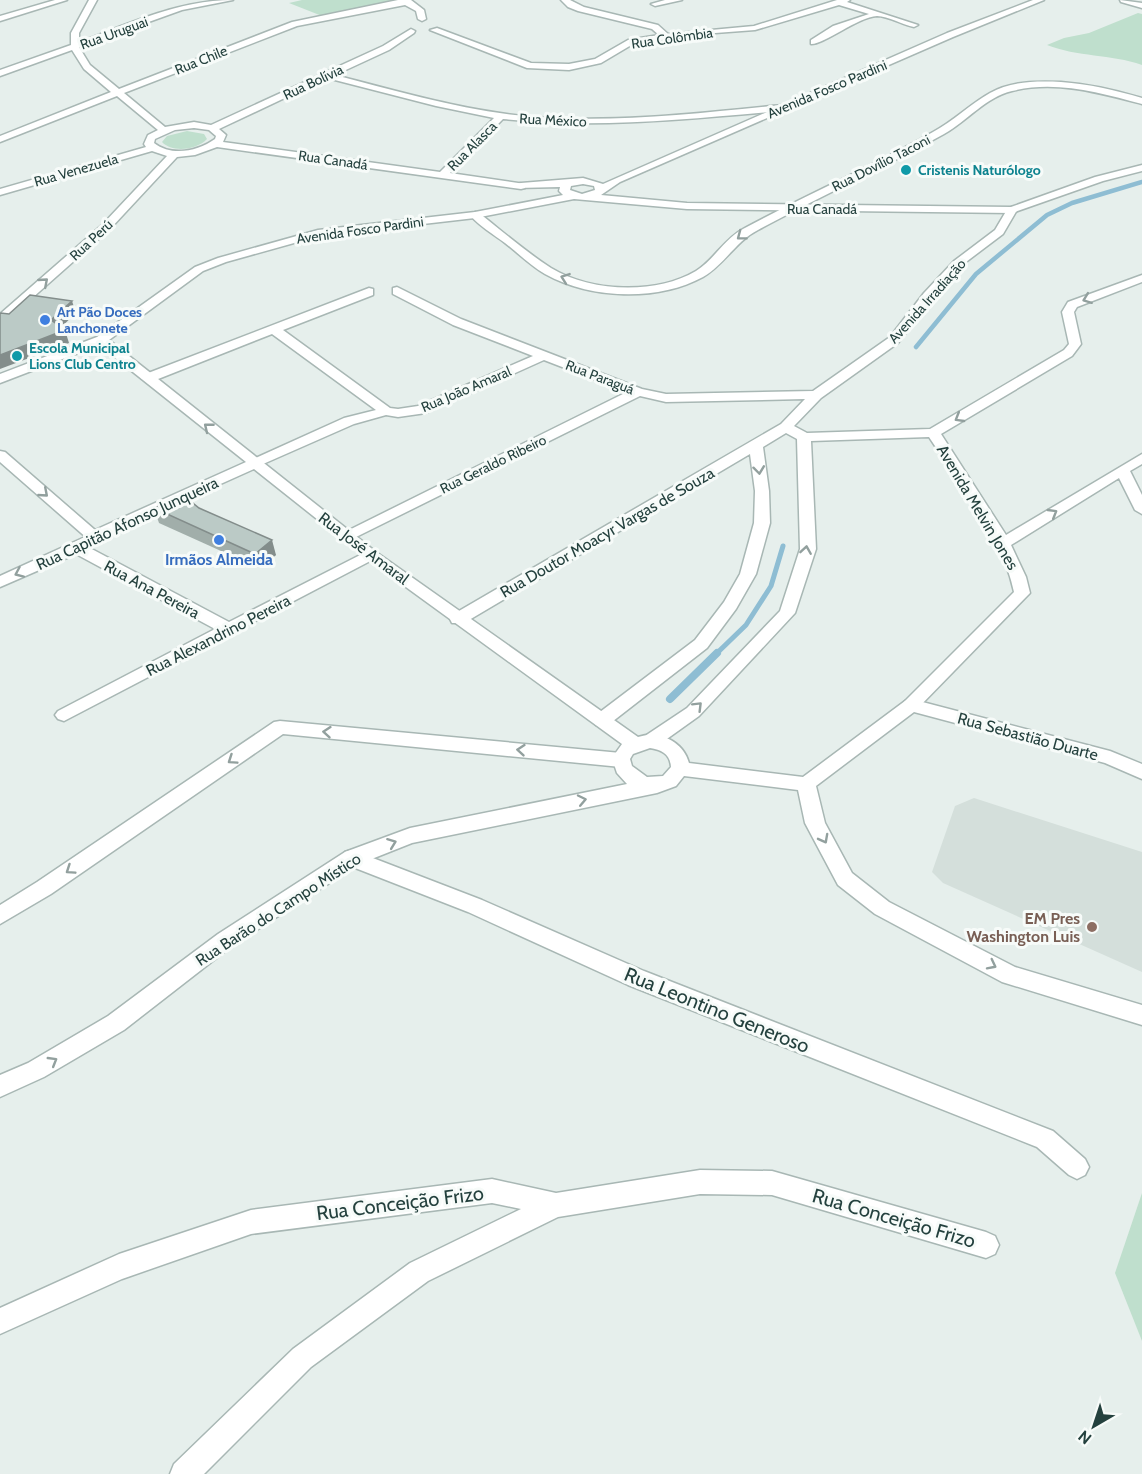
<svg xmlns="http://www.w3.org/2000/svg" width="1142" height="1474" viewBox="0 0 1142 1474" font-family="Cabin,sans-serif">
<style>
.built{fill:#d4dfdb}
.green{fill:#bfdfcd}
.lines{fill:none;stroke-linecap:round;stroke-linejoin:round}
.stream-far2{stroke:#8ebdd3;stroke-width:4.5}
.stream-far1{stroke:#8ebdd3;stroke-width:5}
.stream{stroke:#8ebdd3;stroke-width:8}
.minor-casing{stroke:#a8b7b4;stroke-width:3}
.tertiary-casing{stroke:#a8b7b4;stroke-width:3}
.minor{fill:#fff;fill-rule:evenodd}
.tertiary{fill:#fff;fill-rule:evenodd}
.wall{fill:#a1aeaa}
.shaded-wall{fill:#838d8b}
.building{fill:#bbcac6;stroke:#838d8b;stroke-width:1.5}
.oneway{stroke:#92a09e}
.culture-dot{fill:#0f9aa8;stroke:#f7fbf9;stroke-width:2}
.shop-dot{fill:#3f7fe0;stroke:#f7fbf9;stroke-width:2}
.education-dot{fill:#8d6e63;stroke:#f7fbf9;stroke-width:2}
.labels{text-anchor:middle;stroke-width:6;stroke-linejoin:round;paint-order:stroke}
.far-street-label{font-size:14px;fill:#24413e;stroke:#f7fbf9}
.far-culture-label{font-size:14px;font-weight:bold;fill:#0d838f;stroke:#f7fbf9;text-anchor:start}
.far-shop-label{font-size:14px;font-weight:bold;fill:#366cbe;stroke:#f7fbf9;text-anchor:start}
.street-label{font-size:16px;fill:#24413e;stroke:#f7fbf9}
.shop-label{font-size:16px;font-weight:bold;fill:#366cbe;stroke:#f7fbf9}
.education-label{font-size:16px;font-weight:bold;fill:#785e54;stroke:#f7fbf9;text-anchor:end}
.near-street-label{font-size:20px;fill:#24413e;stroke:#f7fbf9}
</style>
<rect width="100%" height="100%" fill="#e6efec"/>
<polygon class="built" points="974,798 1142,852 1142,972 943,883 932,872 955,806"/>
<g class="green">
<polygon points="302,0 391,0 393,1 322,16 289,3"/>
<path d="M1138,13L1142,14V65C1111,54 1077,57 1047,45L1064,38L1089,33Z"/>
<path d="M187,131L204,134L207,139C197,150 172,153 162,142L167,136Z"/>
<polygon points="1142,1193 1142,1341 1115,1273"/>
</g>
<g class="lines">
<polyline class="stream-far2" points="916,347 976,274 1047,215 1072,203 1142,182"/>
<polyline class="stream-far1" points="715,655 746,625 771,586 783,546"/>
<polyline class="stream" points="670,699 717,653"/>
<g class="minor-casing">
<g id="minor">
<path d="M89,0H97L79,33V42C129,24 179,0 233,0L182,10L79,47L90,65L119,89L292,22L398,0H411L424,10L426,19L422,21L418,19L416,11L405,5L297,26L124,93L165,127L194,122L211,125L383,46L411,29L415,31L414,33L389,50L335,75C401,92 467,112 536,117C618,123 700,113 782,105L787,108L782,111C689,119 597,129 503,119L450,173L525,184V188L521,189L217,147L195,155L177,157L110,229L4,323L0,324V314L102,225L167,156L152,151L0,195V189L146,147L144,144L148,135L158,130L117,96L0,142V136L111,92L84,69L72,50L0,76V70L71,45V33ZM327,78L436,106L494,118L440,172L223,142L226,135L219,129ZM194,128L209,130L216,136L215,139C198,151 172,157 154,143L155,139L175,130Z"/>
<path d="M561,0H570L584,7L658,25L668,34L754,26L837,0H850L847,2L918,25L914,27C903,25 888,16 877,16C858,17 823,45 811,44V40L833,26L869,14L839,5L755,30L702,34L633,44L601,63L569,70L527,68L430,30L437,28L531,63L569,64L595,59L628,40L659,35L652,29L578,11L568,7Z"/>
<polygon points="665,0 682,0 655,6 651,4"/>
<polygon points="1120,0 1142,3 1142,8 1121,2"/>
<path d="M1061,82C1089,84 1115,90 1142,98V104C1100,93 1056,80 1012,91C986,97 967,121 944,134C883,168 819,197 758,230C736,241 724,265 703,277C657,302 590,299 545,274C531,266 518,253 505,243C493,234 479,226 470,215L475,212L479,213C502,231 526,252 551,268C591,292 655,295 696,271C714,260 724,239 743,229C806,195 871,167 933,132C954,121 970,104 990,93C1011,81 1037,81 1061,82Z"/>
<path d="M1012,207L1017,210L1003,234L962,265L932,299L898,343L821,398L794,426L807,433L930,429L1064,350L1069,344L1062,312L1068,302L1142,275V282L1077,307L1074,312L1081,344L1072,356L941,434L1006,535L1142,454V464L1130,471L1142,495V514L1135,510L1119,478L1011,545L1026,577L1030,593L917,709L911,711L905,709L902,705L905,701L1014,592C1002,535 960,485 929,437L811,441L816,549L795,613L699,716L657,746L651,748L645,746L642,741L645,736L687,708L780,611L800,549L797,439L786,433L763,447L769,491L770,523L756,574L736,609L707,648L608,725L602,726L596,725L593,720L596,715L695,640L724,602L740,574L754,523L755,491L750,454L464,623H452L450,619L452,615L781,424L805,399L666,402L640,396L348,541L340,536L343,533L627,392L544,360L426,413L398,417L386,415L354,424L254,468L247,464L249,461L344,418L376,410L272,334L153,381L148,382L141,378L143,375L369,288L373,289V295L283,330L390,408L398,409L418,406L533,356L453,325L393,294V288L397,287L461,319L642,389L666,394L813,391L890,337L924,293L954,261L995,230L1008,208Z"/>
<polygon points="85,537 93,542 88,547 229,622 366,552 371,550 379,555 376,558 64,721 58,719 55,715 58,711 215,629 76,554 0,587 0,576"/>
<polygon points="280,721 621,753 627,755 630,760 627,765 621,767 283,734 51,894 0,924 0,905 37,882 274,722"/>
<polygon points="352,850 482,900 644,971 1053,1131 1085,1159 1089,1167 1085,1175 1077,1179 1069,1175 1037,1147 628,985 468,912 345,864 342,858 345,852"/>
<polygon points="700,1170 772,1171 986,1232 995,1236 999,1245 995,1254 986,1258 772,1195 700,1194 558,1217 428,1281 311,1367 204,1474 170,1474 174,1464 293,1349 410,1263 521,1209 492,1203 251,1234 122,1279 0,1334 0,1308 119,1254 251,1210 492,1179 556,1193"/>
</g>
</g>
<g class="tertiary-casing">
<g id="tertiary">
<polygon points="55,0 67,0 0,21 0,16"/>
<path d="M1033,0H1044L953,37L620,182L601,195L687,203L1011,207L1095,177L1142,165V171L1103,181L1012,213L687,209L574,199L475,218L319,236L226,262L203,271L109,340L376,552L638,737C659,730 683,741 689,763L803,777L905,701L911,699L1110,751L1142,764V779L1105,763L914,712L816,786L825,823L852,873L889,902L1015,967L1142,1005V1025L1002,982L875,914L838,885L805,823L798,790L684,776L676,786L657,793L412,843L359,864L232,946L124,1030L44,1077L0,1097V1075L28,1063L108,1016L218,934L345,852L410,828L627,784L617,773L612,758L622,744L366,558L254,469L98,539H88L0,462V451L5,452L95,530L246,462L99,345L0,383V374L97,337L195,267L218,258L318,230L475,212L563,195L559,191L560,187L517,188V184L521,183L583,178L603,184L947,33ZM583,184L594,186L595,190L582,194L570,190L571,186ZM650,748C662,750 670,754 671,767L663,776L647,777L632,766L630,759L633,754Z"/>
</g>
</g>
<use href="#minor" class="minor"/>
<use href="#tertiary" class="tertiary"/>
</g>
<polygon class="wall" points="154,508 199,508 276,555 259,568 159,523"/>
<g class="shaded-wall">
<polygon points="72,301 76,313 55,333 51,320"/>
<polygon points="65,330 69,343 0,369 0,355"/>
<polygon points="272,540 276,555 259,568 255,554"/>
</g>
<g class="building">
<polygon points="30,295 72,301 51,320 65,330 0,355 0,314 1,313 9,314"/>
<polygon points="183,495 199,508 272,540 255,554 154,508"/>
</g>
<defs><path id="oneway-chevron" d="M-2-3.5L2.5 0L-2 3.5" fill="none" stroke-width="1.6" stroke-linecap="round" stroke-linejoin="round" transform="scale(1.5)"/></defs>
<g class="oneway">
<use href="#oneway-chevron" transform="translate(741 236) rotate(143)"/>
<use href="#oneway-chevron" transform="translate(565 278) rotate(-160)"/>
<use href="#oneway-chevron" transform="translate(44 282) rotate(-41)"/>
<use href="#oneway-chevron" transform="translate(1087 299) rotate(159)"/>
<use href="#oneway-chevron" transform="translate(959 418) rotate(149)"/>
<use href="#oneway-chevron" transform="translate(208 427) rotate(-141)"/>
<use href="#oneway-chevron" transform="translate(759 470) rotate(83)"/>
<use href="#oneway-chevron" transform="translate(44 493) rotate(41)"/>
<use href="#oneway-chevron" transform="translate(1053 513) rotate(-31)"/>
<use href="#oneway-chevron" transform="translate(806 550) rotate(-81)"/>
<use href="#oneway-chevron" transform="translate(19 573) rotate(156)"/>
<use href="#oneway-chevron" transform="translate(698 706) rotate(-45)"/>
<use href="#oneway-chevron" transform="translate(327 732) rotate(-175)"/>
<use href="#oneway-chevron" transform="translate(521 750) rotate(-175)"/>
<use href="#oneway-chevron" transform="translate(232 760) rotate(146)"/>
<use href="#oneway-chevron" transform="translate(582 800) rotate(-12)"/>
<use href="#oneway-chevron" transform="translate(824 839) rotate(62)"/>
<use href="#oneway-chevron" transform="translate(392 843) rotate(-21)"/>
<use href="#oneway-chevron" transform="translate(70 870) rotate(146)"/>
<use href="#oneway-chevron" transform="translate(992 965) rotate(27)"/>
<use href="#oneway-chevron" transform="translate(53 1061) rotate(-31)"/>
</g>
<g class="culture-dot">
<circle cx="906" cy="170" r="6"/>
<circle cx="17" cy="356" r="6"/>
</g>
<g class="shop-dot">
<circle cx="45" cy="320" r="6"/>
<circle cx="219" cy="540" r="6"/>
</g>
<circle class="education-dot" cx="1092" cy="927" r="6"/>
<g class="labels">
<g class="far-street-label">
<text transform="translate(114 33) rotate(-20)" y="5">Rua Uruguai</text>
<text transform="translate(672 38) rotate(-8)" y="5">Rua Colômbia</text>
<text transform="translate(201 60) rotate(-22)" y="5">Rua Chile</text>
<text transform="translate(313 82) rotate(-25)" y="5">Rua Bolívia</text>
<text transform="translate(827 89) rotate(-23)" y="5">Avenida Fosco Pardini</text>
<text transform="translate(553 120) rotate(3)" y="5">Rua México</text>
<text transform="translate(472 146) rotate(-45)" y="5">Rua Alasca</text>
<text transform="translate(333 160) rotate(8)" y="5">Rua Canadá</text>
<text transform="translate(881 163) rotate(-27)" y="5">Rua Dovílio Taconi</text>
<text transform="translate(76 170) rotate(-16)" y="5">Rua Venezuela</text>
<text x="822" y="214">Rua Canadá</text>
<text transform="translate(360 230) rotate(-8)" y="5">Avenida Fosco Pardini</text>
<text transform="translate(91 240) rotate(-43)" y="5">Rua Perú</text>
<text transform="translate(927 301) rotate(-48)" y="5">Avenida Irradiação</text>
<text transform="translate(600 377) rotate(21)" y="5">Rua Paraguá</text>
<text transform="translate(466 389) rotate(-23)" y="5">Rua João Amaral</text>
<text transform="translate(493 464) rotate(-26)" y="5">Rua Geraldo Ribeiro</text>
</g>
<g class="far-culture-label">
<text x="918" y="175">Cristenis Naturólogo</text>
<text x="29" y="353">Escola Municipal<tspan x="29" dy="16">Lions Club Centro</tspan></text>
</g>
<g class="far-shop-label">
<text x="57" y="317">Art Pão Doces<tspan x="57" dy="16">Lanchonete</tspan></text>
</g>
<g class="street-label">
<text transform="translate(978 507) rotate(59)" y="6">Avenida Melvin Jones</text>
<text transform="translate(127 523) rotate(-25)" y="6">Rua Capitão Afonso Junqueira</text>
<text transform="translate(607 532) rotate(-30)" y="6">Rua Doutor Moacyr Vargas de Souza</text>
<text transform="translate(364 548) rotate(37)" y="6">Rua José Amaral</text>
<text transform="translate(152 589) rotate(28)" y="6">Rua Ana Pereira</text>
<text transform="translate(218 635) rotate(-27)" y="6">Rua Alexandrino Pereira</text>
<text transform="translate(1028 736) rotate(15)" y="6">Rua Sebastião Duarte</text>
<text transform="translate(278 909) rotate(-33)" y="6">Rua Barão do Campo Místico</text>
</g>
<g class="shop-label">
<text x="219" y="565">Irmãos Almeida</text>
</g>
<g class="education-label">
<text x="1080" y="924">EM Pres<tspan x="1080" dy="18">Washington Luis</tspan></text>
</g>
<g class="near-street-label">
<text transform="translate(717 1010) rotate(22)" y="7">Rua Leontino Generoso</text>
<text transform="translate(400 1203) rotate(-7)" y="7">Rua Conceição Frizo</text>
<text transform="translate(894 1218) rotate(16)" y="7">Rua Conceição Frizo</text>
</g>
</g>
<g transform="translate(1094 1426) rotate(219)" stroke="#f7fbf9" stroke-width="4.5" paint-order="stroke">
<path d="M0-4.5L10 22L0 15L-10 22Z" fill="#24413e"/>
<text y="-9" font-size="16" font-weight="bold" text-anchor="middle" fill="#24413e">N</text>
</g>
</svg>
